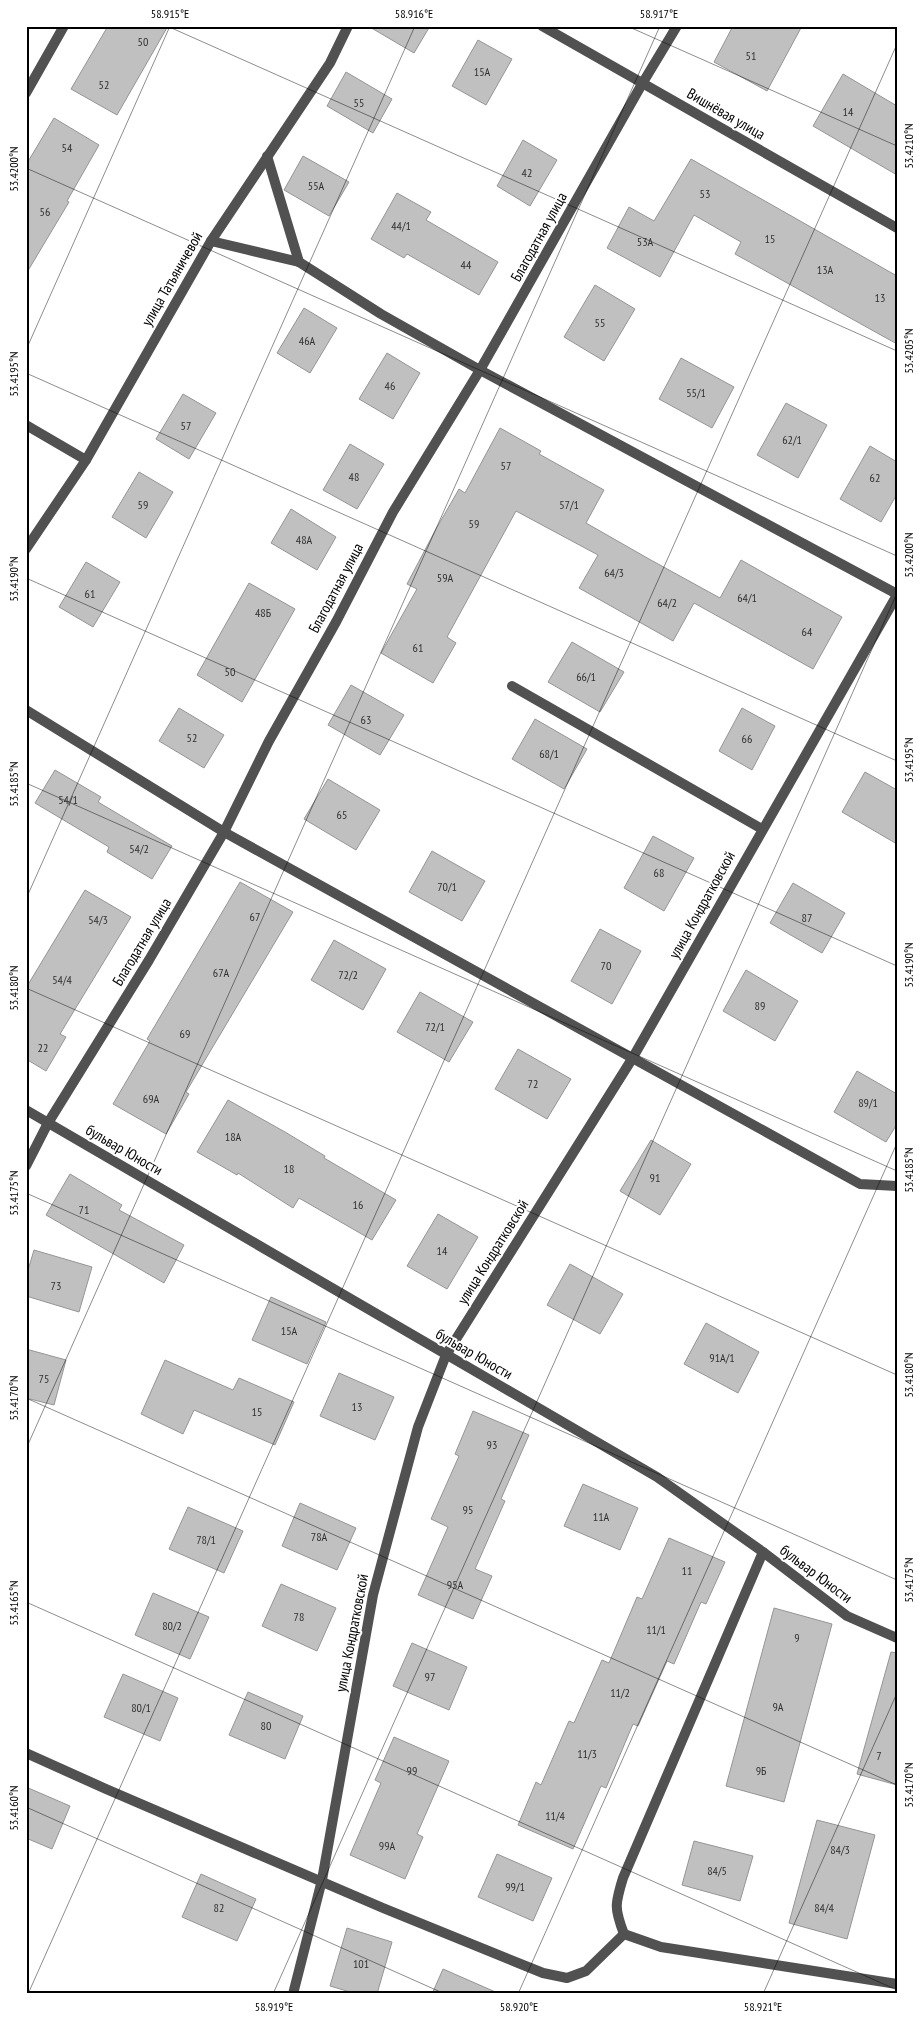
<svg xmlns="http://www.w3.org/2000/svg" width="923" height="2020" viewBox="0 0 923 2020" font-family="'PT Sans Narrow',sans-serif">
<style>
.building{fill:#c0c0c0;stroke:#959595}
.lines{fill:none;stroke-linecap:round;stroke-linejoin:round}
.service{stroke:#515151;stroke-width:10}
.minor{stroke:#515151;stroke-width:10}
.ticks{fill:none;stroke:#000;stroke-width:1;stroke-opacity:0.45}
.labels{text-anchor:middle;stroke-width:4;stroke-linejoin:round;paint-order:stroke}
.number-label{font-size:12px;fill:#303030}
.street-label{font-size:15px;fill:#000;stroke:#fff}
.neatline{fill:none;stroke:#000;stroke-width:2}
.ticks-label{font-size:12px;text-anchor:middle;fill:#000}
</style>
<rect width="100%" height="100%" fill="#fff"/>
<g class="building">
<polygon points="108,26 168,26 117,115 71,89"/>
<polygon points="368,26 430,26 414,53"/>
<polygon points="733,26 802,26 767,91 714,62"/>
<polygon points="478,40 512,59 486,105 452,86"/>
<polygon points="346,72 392,99 373,133 327,106"/>
<polygon points="843,74 897,106 897,175 813,126"/>
<polygon points="54,118 99,145 67,201 69,202 26,274 26,165"/>
<polygon points="523,140 557,160 530,206 497,186"/>
<polygon points="303,156 349,182 329,216 284,190"/>
<polygon points="691,159 897,276 897,344 735,254 741,242 694,215 660,277 607,248 629,207 654,221"/>
<polygon points="397,193 431,212 426,220 498,262 479,295 407,254 404,258 371,239"/>
<polygon points="595,285 635,309 604,361 564,337"/>
<polygon points="304,308 337,328 310,373 277,353"/>
<polygon points="387,353 420,373 393,419 359,399"/>
<polygon points="681,358 734,387 712,428 659,399"/>
<polygon points="183,394 216,413 189,459 156,439"/>
<polygon points="786,403 827,425 798,478 757,455"/>
<polygon points="500,428 541,451 539,454 604,490 586,523 649,559 720,598 741,560 842,617 813,669 694,603 673,641 579,588 598,555 516,511 447,637 456,643 433,683 381,653 417,589 407,584 436,529 459,489 465,493"/>
<polygon points="350,444 384,464 357,509 323,490"/>
<polygon points="870,446 897,462 897,494 881,522 840,499"/>
<polygon points="139,472 173,492 146,538 112,517"/>
<polygon points="291,509 336,537 317,570 271,543"/>
<polygon points="86,562 120,582 93,627 59,607"/>
<polygon points="249,583 295,609 242,702 197,675"/>
<polygon points="572,642 624,672 600,712 548,682"/>
<polygon points="351,685 404,715 380,755 328,725"/>
<polygon points="179,708 224,735 204,768 159,741"/>
<polygon points="742,708 775,726 752,770 719,751"/>
<polygon points="535,719 587,749 564,789 512,759"/>
<polygon points="55,770 101,797 98,802 172,846 152,879 107,852 109,847 35,803"/>
<polygon points="865,772 897,790 897,844 842,812"/>
<polygon points="328,779 380,810 356,850 304,819"/>
<polygon points="653,836 694,858 664,911 624,888"/>
<polygon points="432,851 485,881 462,921 409,892"/>
<polygon points="240,882 293,912 186,1092 189,1094 166,1134 113,1104 150,1041 147,1039"/>
<polygon points="793,883 845,913 822,953 770,923"/>
<polygon points="85,890 131,917 60,1034 66,1037 46,1071 26,1059 26,988"/>
<polygon points="600,929 641,951 612,1004 571,981"/>
<polygon points="334,940 386,969 363,1010 311,980"/>
<polygon points="746,970 798,1001 775,1041 723,1011"/>
<polygon points="420,992 473,1022 449,1062 397,1032"/>
<polygon points="518,1049 571,1079 547,1119 495,1089"/>
<polygon points="857,1071 897,1094 897,1124 886,1142 834,1112"/>
<polygon points="228,1100 285,1132 325,1156 324,1158 396,1200 372,1240 299,1198 293,1208 238,1173 237,1175 197,1152"/>
<polygon points="651,1140 691,1164 660,1215 620,1191"/>
<polygon points="70,1174 122,1205 119,1210 184,1245 164,1283 46,1215"/>
<polygon points="438,1214 478,1237 447,1289 407,1266"/>
<polygon points="34,1250 92,1267 79,1312 26,1296 26,1277"/>
<polygon points="570,1264 623,1294 600,1334 547,1305"/>
<polygon points="271,1297 326,1322 307,1364 252,1340"/>
<polygon points="706,1323 759,1352 738,1393 684,1364"/>
<polygon points="26,1349 66,1360 54,1405 26,1398"/>
<polygon points="165,1360 233,1390 239,1378 294,1402 275,1445 194,1410 183,1434 141,1414"/>
<polygon points="339,1373 394,1397 375,1440 320,1416"/>
<polygon points="473,1411 529,1435 501,1499 505,1501 475,1569 492,1576 473,1619 418,1595 448,1527 431,1519 459,1456 455,1454"/>
<polygon points="583,1484 638,1508 620,1550 564,1526"/>
<polygon points="300,1503 356,1528 337,1570 282,1546"/>
<polygon points="188,1507 243,1531 224,1573 169,1549"/>
<polygon points="669,1538 725,1562 706,1604 701,1602 674,1664 667,1661 638,1726 633,1724 606,1788 601,1786 573,1849 518,1825 536,1782 541,1785 569,1721 574,1723 602,1660 609,1663 637,1597 642,1599"/>
<polygon points="281,1584 336,1608 317,1651 262,1626"/>
<polygon points="153,1593 209,1617 190,1659 135,1635"/>
<polygon points="774,1608 832,1624 784,1802 726,1786"/>
<polygon points="412,1643 467,1667 449,1710 393,1686"/>
<polygon points="891,1652 897,1653 897,1785 857,1774"/>
<polygon points="123,1674 178,1698 160,1741 104,1717"/>
<polygon points="248,1692 303,1716 285,1759 229,1735"/>
<polygon points="394,1737 449,1761 417,1834 423,1837 405,1879 350,1855 381,1783 375,1780"/>
<polygon points="26,1787 70,1806 52,1849 26,1838"/>
<polygon points="817,1820 875,1835 847,1939 789,1923"/>
<polygon points="694,1841 753,1856 740,1901 682,1885"/>
<polygon points="497,1854 552,1878 533,1921 478,1897"/>
<polygon points="201,1874 256,1899 237,1941 182,1917"/>
<polygon points="347,1928 392,1942 377,1994 357,1994 330,1986"/>
<polygon points="443,1969 500,1994 432,1994"/>
</g>
<g class="lines">
<polyline class="service" points="512,686 762,829"/>
<g class="minor">
<polyline points="542,26 897,228"/>
<polyline points="26,93 64,26"/>
<polyline points="267,156 299,262"/>
<polyline points="211,241 299,262 381,314 480,370 897,594"/>
<polyline points="26,425 86,460"/>
<polyline points="26,549 86,460 211,241 330,63 348,26"/>
<polyline points="26,710 224,832 860,1184 897,1186"/>
<polyline points="26,1110 657,1477 763,1552 847,1616 897,1638"/>
<polyline points="26,1166 48,1123 149,960 224,832 269,741 336,622 393,512 480,370 642,84 677,26"/>
<path d="M763,1552L623,1878C615,1904 614,1908 624,1934L661,1947L897,1984"/>
<polyline points="26,1753 106,1789 383,1908 543,1973 567,1978 586,1971 624,1934"/>
<polyline points="293,1994 322,1880 373,1595 418,1427 446,1355 632,1059 897,595"/>
</g>
</g>
<path class="ticks" d="M167,26L897,351M627,26L897,146M26,168L897,556M26,350L170,26M26,373L897,761M26,578L897,966M26,783L897,1171M26,899L415,26M26,988L897,1375M26,1193L897,1580M26,1398L897,1785M26,1449L660,26M26,1602L897,1990M26,1807L445,1994M28,1994L897,44M273,1994L897,593M518,1994L897,1143M763,1994L897,1693"/>
<g class="labels">
<g class="number-label">
<text x="143" y="46">50</text>
<text x="751" y="60">51</text>
<text x="482" y="76">15А</text>
<text x="104" y="89">52</text>
<text x="359" y="107">55</text>
<text x="848" y="116">14</text>
<text x="67" y="152">54</text>
<text x="527" y="177">42</text>
<text x="316" y="190">55А</text>
<text x="705" y="198">53</text>
<text x="45" y="216">56</text>
<text x="401" y="230">44/1</text>
<text x="770" y="243">15</text>
<text x="645" y="246">53А</text>
<text x="466" y="269">44</text>
<text x="825" y="274">13А</text>
<text x="880" y="302">13</text>
<text x="600" y="327">55</text>
<text x="307" y="345">46А</text>
<text x="390" y="390">46</text>
<text x="696" y="397">55/1</text>
<text x="186" y="430">57</text>
<text x="792" y="444">62/1</text>
<text x="506" y="470">57</text>
<text x="354" y="481">48</text>
<text x="875" y="482">62</text>
<text x="143" y="509">59</text>
<text x="569" y="509">57/1</text>
<text x="474" y="528">59</text>
<text x="304" y="544">48А</text>
<text x="614" y="577">64/3</text>
<text x="445" y="582">59А</text>
<text x="90" y="598">61</text>
<text x="747" y="602">64/1</text>
<text x="667" y="607">64/2</text>
<text x="263" y="617">48Б</text>
<text x="807" y="636">64</text>
<text x="418" y="652">61</text>
<text x="230" y="676">50</text>
<text x="586" y="681">66/1</text>
<text x="366" y="724">63</text>
<text x="192" y="742">52</text>
<text x="747" y="743">66</text>
<text x="549" y="758">68/1</text>
<text x="68" y="804">54/1</text>
<text x="342" y="819">65</text>
<text x="139" y="853">54/2</text>
<text x="659" y="877">68</text>
<text x="447" y="891">70/1</text>
<text x="255" y="921">67</text>
<text x="807" y="922">87</text>
<text x="98" y="924">54/3</text>
<text x="606" y="970">70</text>
<text x="221" y="977">67А</text>
<text x="348" y="979">72/2</text>
<text x="62" y="984">54/4</text>
<text x="760" y="1010">89</text>
<text x="435" y="1031">72/1</text>
<text x="185" y="1038">69</text>
<text x="43" y="1052">22</text>
<text x="533" y="1088">72</text>
<text x="151" y="1103">69А</text>
<text x="868" y="1107">89/1</text>
<text x="233" y="1141">18А</text>
<text x="289" y="1173">18</text>
<text x="655" y="1182">91</text>
<text x="358" y="1209">16</text>
<text x="84" y="1214">71</text>
<text x="442" y="1255">14</text>
<text x="56" y="1290">73</text>
<text x="289" y="1335">15А</text>
<text x="722" y="1362">91А/1</text>
<text x="44" y="1383">75</text>
<text x="357" y="1411">13</text>
<text x="257" y="1416">15</text>
<text x="492" y="1449">93</text>
<text x="468" y="1514">95</text>
<text x="601" y="1521">11А</text>
<text x="319" y="1541">78А</text>
<text x="206" y="1544">78/1</text>
<text x="687" y="1575">11</text>
<text x="455" y="1589">95А</text>
<text x="299" y="1621">78</text>
<text x="172" y="1630">80/2</text>
<text x="656" y="1634">11/1</text>
<text x="797" y="1642">9</text>
<text x="430" y="1681">97</text>
<text x="620" y="1697">11/2</text>
<text x="778" y="1711">9А</text>
<text x="141" y="1712">80/1</text>
<text x="266" y="1730">80</text>
<text x="587" y="1758">11/3</text>
<text x="879" y="1760">7</text>
<text x="412" y="1775">99</text>
<text x="761" y="1775">9Б</text>
<text x="555" y="1820">11/4</text>
<text x="387" y="1850">99А</text>
<text x="840" y="1854">84/3</text>
<text x="717" y="1875">84/5</text>
<text x="515" y="1891">99/1</text>
<text x="219" y="1912">82</text>
<text x="824" y="1912">84/4</text>
<text x="361" y="1968">101</text>
</g>
<g class="street-label">
<text transform="translate(726 114) rotate(30)" y="5">Вишнёвая улица</text>
<text transform="translate(539 237) rotate(-61)" y="5">Благодатная улица</text>
<text transform="translate(172 279) rotate(-60)" y="5">улица Татьяничевой</text>
<text transform="translate(336 588) rotate(-62)" y="5">Благодатная улица</text>
<text transform="translate(702 905) rotate(-61)" y="5">улица Кондратковской</text>
<text transform="translate(142 942) rotate(-59)" y="5">Благодатная улица</text>
<text transform="translate(124 1150) rotate(30)" y="5">бульвар Юности</text>
<text transform="translate(493 1252) rotate(-58)" y="5">улица Кондратковской</text>
<text transform="translate(474 1354) rotate(30)" y="5">бульвар Юности</text>
<text transform="translate(816 1574) rotate(37)" y="5">бульвар Юности</text>
<text transform="translate(352 1633) rotate(-79)" y="5">улица Кондратковской</text>
</g>
</g>
<rect width="923" height="2020" fill="none" stroke="#ffffff" stroke-width="55"/>
<rect x="28" y="28" width="868" height="1964" class="neatline"/>
<g class="ticks-label">
<text x="170" y="18">58.915°E</text>
<text x="414" y="18">58.916°E</text>
<text x="659" y="18">58.917°E</text>
<text transform="translate(909 146) rotate(-90)" y="4">53.4210°N</text>
<text transform="translate(14 169) rotate(-90)" y="4">53.4200°N</text>
<text transform="translate(909 351) rotate(-90)" y="4">53.4205°N</text>
<text transform="translate(14 374) rotate(-90)" y="4">53.4195°N</text>
<text transform="translate(909 555) rotate(-90)" y="4">53.4200°N</text>
<text transform="translate(14 579) rotate(-90)" y="4">53.4190°N</text>
<text transform="translate(909 760) rotate(-90)" y="4">53.4195°N</text>
<text transform="translate(14 784) rotate(-90)" y="4">53.4185°N</text>
<text transform="translate(909 965) rotate(-90)" y="4">53.4190°N</text>
<text transform="translate(14 988) rotate(-90)" y="4">53.4180°N</text>
<text transform="translate(909 1170) rotate(-90)" y="4">53.4185°N</text>
<text transform="translate(14 1193) rotate(-90)" y="4">53.4175°N</text>
<text transform="translate(909 1375) rotate(-90)" y="4">53.4180°N</text>
<text transform="translate(14 1398) rotate(-90)" y="4">53.4170°N</text>
<text transform="translate(909 1580) rotate(-90)" y="4">53.4175°N</text>
<text transform="translate(14 1603) rotate(-90)" y="4">53.4165°N</text>
<text transform="translate(909 1785) rotate(-90)" y="4">53.4170°N</text>
<text transform="translate(14 1808) rotate(-90)" y="4">53.4160°N</text>
<text x="274" y="2011">58.919°E</text>
<text x="519" y="2011">58.920°E</text>
<text x="763" y="2011">58.921°E</text>
</g>
</svg>
